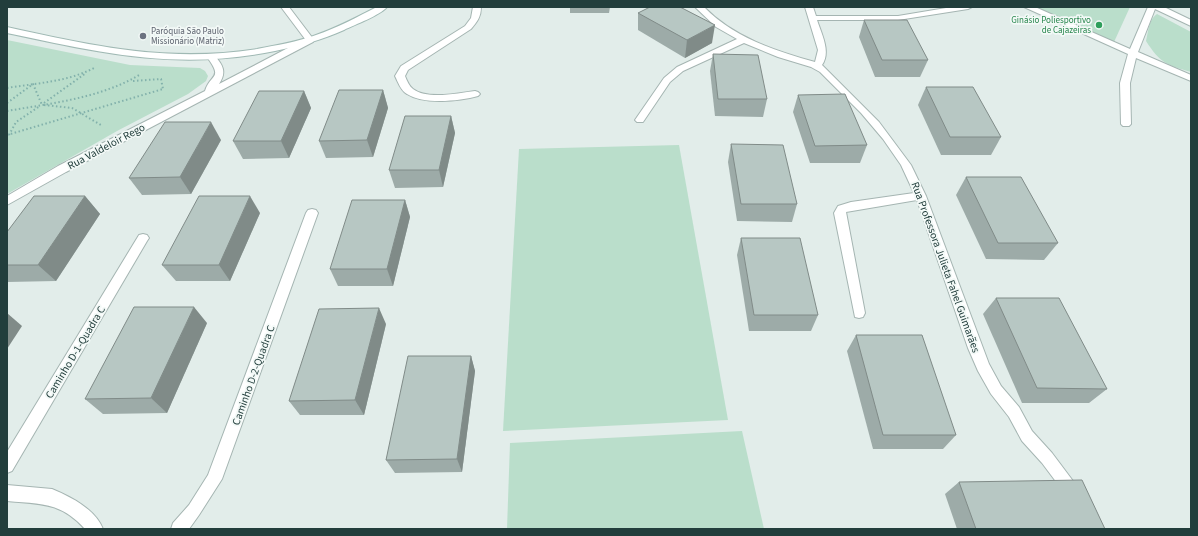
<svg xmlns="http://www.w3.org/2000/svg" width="1198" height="536" viewBox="0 0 1198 536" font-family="'Source Sans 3',sans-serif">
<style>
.green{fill:#badecb}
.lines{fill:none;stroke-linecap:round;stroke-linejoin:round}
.service-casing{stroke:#a5b5b2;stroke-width:2}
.minor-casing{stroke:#a5b5b2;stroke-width:2}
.secondary-casing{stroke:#a0b9b4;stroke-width:2}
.path{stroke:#82b1ab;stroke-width:2;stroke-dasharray:1.5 2.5;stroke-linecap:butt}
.service{fill:#fff;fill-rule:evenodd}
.minor{fill:#fff;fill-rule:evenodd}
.secondary{fill:#fff;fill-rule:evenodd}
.wall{fill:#9daba8}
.shaded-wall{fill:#808b88}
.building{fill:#b7c7c3;stroke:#808b88}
.leisure-dot{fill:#2e9e5b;stroke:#f3f9f7;stroke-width:1.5}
.worship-dot{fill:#6b7280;stroke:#f3f9f7;stroke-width:1.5}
.labels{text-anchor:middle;stroke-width:3.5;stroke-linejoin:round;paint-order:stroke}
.far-leisure-label{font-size:9px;fill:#27864d;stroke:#f3f9f7;text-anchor:end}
.far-worship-label{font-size:9px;fill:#5b616d;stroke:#f3f9f7;text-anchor:start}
.street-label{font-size:11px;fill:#223e3c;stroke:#f3f9f7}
</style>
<rect width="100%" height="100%" fill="#e2edea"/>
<g class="green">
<polygon points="1034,7 1130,7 1114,42"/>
<path d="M1157,14L1191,32V72C1167,65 1160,63 1146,41C1148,32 1149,19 1157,14Z"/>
<polygon points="7,40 130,65 200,68 205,71 208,76 206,81 188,94 117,131 7,194"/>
<polygon points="679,145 728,420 503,431 519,149"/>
<polygon points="742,431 764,529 507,529 510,443"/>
</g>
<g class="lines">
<g class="service-casing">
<path id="service" d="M473,7H481C481,17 477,22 471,29L408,70L405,76C407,81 409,86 413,89C427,100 459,93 475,91L478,92L480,94L478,96C460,101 424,105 407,94C401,91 398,82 395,76L401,66L465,26L471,18Z"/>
</g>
<g class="minor-casing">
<g id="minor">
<path d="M281,7H289L314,40L313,42L66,172L7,205V196L58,166L205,91C210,73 224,80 207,57L208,55H214C223,65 227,72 219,84L305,39Z"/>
<path d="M695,7H704C733,37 775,51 815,62L818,50L805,7H813L816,16H898L952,7H972L968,9L898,20H817C822,35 831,52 822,65L879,122L911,165L926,196L989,364L1001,386L1019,407L1032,431L1052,453L1079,489L1082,494L1079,499L1074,502L1069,499L1042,463L1022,441L1009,417L991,394L978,371L968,348L917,200L846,212L865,313L863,317L859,318L855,317L834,213L838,206L851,202L914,193L901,165L883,139L861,113L820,72L811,67L778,57L744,43L683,71L670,82L643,122H637L635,120L664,78L677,67L737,39L716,27Z"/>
<polygon points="1024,7 1035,7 1130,49 1148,7 1164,7 1191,20 1191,26 1155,9 1138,52 1191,75 1191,81 1136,58 1130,83 1131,124 1129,126 1123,126 1121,124 1120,83 1128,54"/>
<polygon points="312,209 316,210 318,213 222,479 199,515 189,529 171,529 173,523 189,505 208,475 306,213 308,210"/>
<polygon points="143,234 147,235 149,238 147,241 12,471 7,473 7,452 139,235"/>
<path d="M7,485L52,489C71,497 95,509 103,529H85C61,502 40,504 7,501Z"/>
</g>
</g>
<g class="secondary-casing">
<path id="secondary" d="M377,7H387C379,16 356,24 344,30C322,40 299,46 275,51C178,71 101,53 7,33V27C94,46 167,63 257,49C277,45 297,42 316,35C337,28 357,17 377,7Z"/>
</g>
<g class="path">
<polyline points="133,81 161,79 163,89"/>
<path d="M7,88C37,83 67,82 94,68"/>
<polyline points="7,103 33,84 42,105"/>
<polyline points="44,103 86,73"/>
<polyline points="44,105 72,108 101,125"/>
<path d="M7,111C53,103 101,98 141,74"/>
<polyline points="7,135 163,89"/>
<polyline points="9,135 16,122 40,106"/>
</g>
<use href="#service" class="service"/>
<use href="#minor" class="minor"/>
<use href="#secondary" class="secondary"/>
</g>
<g class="wall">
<polygon points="570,7 610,7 609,13 570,13"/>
<polygon points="638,13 712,43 685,58 638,30"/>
<polygon points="864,20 928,60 920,77 875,77 859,37"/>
<polygon points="713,54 767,99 763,117 715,116 710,71"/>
<polygon points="926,87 1001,137 991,155 941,155 918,105"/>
<polygon points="383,90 388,108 373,157 326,158 319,141"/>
<polygon points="304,91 311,108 289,158 243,159 233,141"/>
<polygon points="798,95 867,145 860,163 810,163 793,112"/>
<polygon points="451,116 455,133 443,187 395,188 389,170"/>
<polygon points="221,140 191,194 142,195 129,178"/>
<polygon points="731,144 797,204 792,222 737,221 728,162"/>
<polygon points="966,177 1058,243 1044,260 986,259 956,195"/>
<polygon points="85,196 100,214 56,281 7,282 7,232"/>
<polygon points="405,200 410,217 393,286 338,286 330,269"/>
<polygon points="260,213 230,281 176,281 162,265"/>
<polygon points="741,238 818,315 811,331 749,331 737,255"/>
<polygon points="996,298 1107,389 1089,403 1022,403 983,314"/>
<polygon points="207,323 167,413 103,414 85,399"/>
<polygon points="386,324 364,415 300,415 289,401"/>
<polygon points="856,335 956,435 943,449 873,449 847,351"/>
<polygon points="471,356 475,371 462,472 395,473 386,460"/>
<polygon points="959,482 1105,529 957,529 945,494"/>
</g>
<g class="shaded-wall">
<polygon points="715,25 712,43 685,58 687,40"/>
<polygon points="383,90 388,108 373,157 367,140"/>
<polygon points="304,91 311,108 289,158 281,141"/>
<polygon points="451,116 455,133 443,187 439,170"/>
<polygon points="211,122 221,140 191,194 180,177"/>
<polygon points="85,196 100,214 56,281 38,265"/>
<polygon points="250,196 260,213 230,281 219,265"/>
<polygon points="405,200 410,217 393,286 387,269"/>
<polygon points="194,307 207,323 167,413 151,398"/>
<polygon points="379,308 386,324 364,415 355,400"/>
<polygon points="7,313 22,326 7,349"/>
<polygon points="471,356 475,371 462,472 457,459"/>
</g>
<g class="building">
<polygon points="650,7 680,7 715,25 687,40 638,13"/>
<polygon points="864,20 907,20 928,60 882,60"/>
<polygon points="713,54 758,55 767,99 718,99"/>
<polygon points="926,87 973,87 1001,137 950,137"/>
<polygon points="339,90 383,90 367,140 319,141"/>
<polygon points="259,91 304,91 281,141 233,141"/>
<polygon points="845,94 867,145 815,146 798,95"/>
<polygon points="405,116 451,116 439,170 389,170"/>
<polygon points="165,122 211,122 180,177 129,178"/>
<polygon points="731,144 783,145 797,204 741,204"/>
<polygon points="966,177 1021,177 1058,243 998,243"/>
<polygon points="34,196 85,196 38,265 7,265 7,232"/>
<polygon points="199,196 250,196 219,265 162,265"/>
<polygon points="352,200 405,200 387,269 330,269"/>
<polygon points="741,238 800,238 818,315 754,315"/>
<polygon points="996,298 1059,298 1107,389 1037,388"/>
<polygon points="134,307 194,307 151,398 85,399"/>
<polygon points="379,308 355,400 289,401 319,309"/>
<polygon points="856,335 922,335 956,435 883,435"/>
<polygon points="408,356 471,356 457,459 386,460"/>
<polygon points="1082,480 1105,529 976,529 959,482"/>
</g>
<circle class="leisure-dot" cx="1099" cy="25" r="4"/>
<circle class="worship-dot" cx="143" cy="36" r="4"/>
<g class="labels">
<g class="far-leisure-label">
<text x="1091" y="23">Ginásio Poliesportivo<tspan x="1091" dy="10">de Cajazeiras</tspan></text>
</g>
<g class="far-worship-label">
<text x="151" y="34">Paróquia São Paulo<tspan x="151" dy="10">Missionário (Matriz)</tspan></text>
</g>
<g class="street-label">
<text transform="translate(106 146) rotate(-28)" y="4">Rua Valdeloir Rego</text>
<text transform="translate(946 267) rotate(70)" y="4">Rua Professora Julieta Fahel Guimarães</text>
<text transform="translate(75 352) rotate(-59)" y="4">Caminho D-1-Quadra C</text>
<text transform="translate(253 375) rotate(-70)" y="4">Caminho D-2-Quadra C</text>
</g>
</g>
<rect width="1198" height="536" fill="none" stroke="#223e3c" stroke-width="16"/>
</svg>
